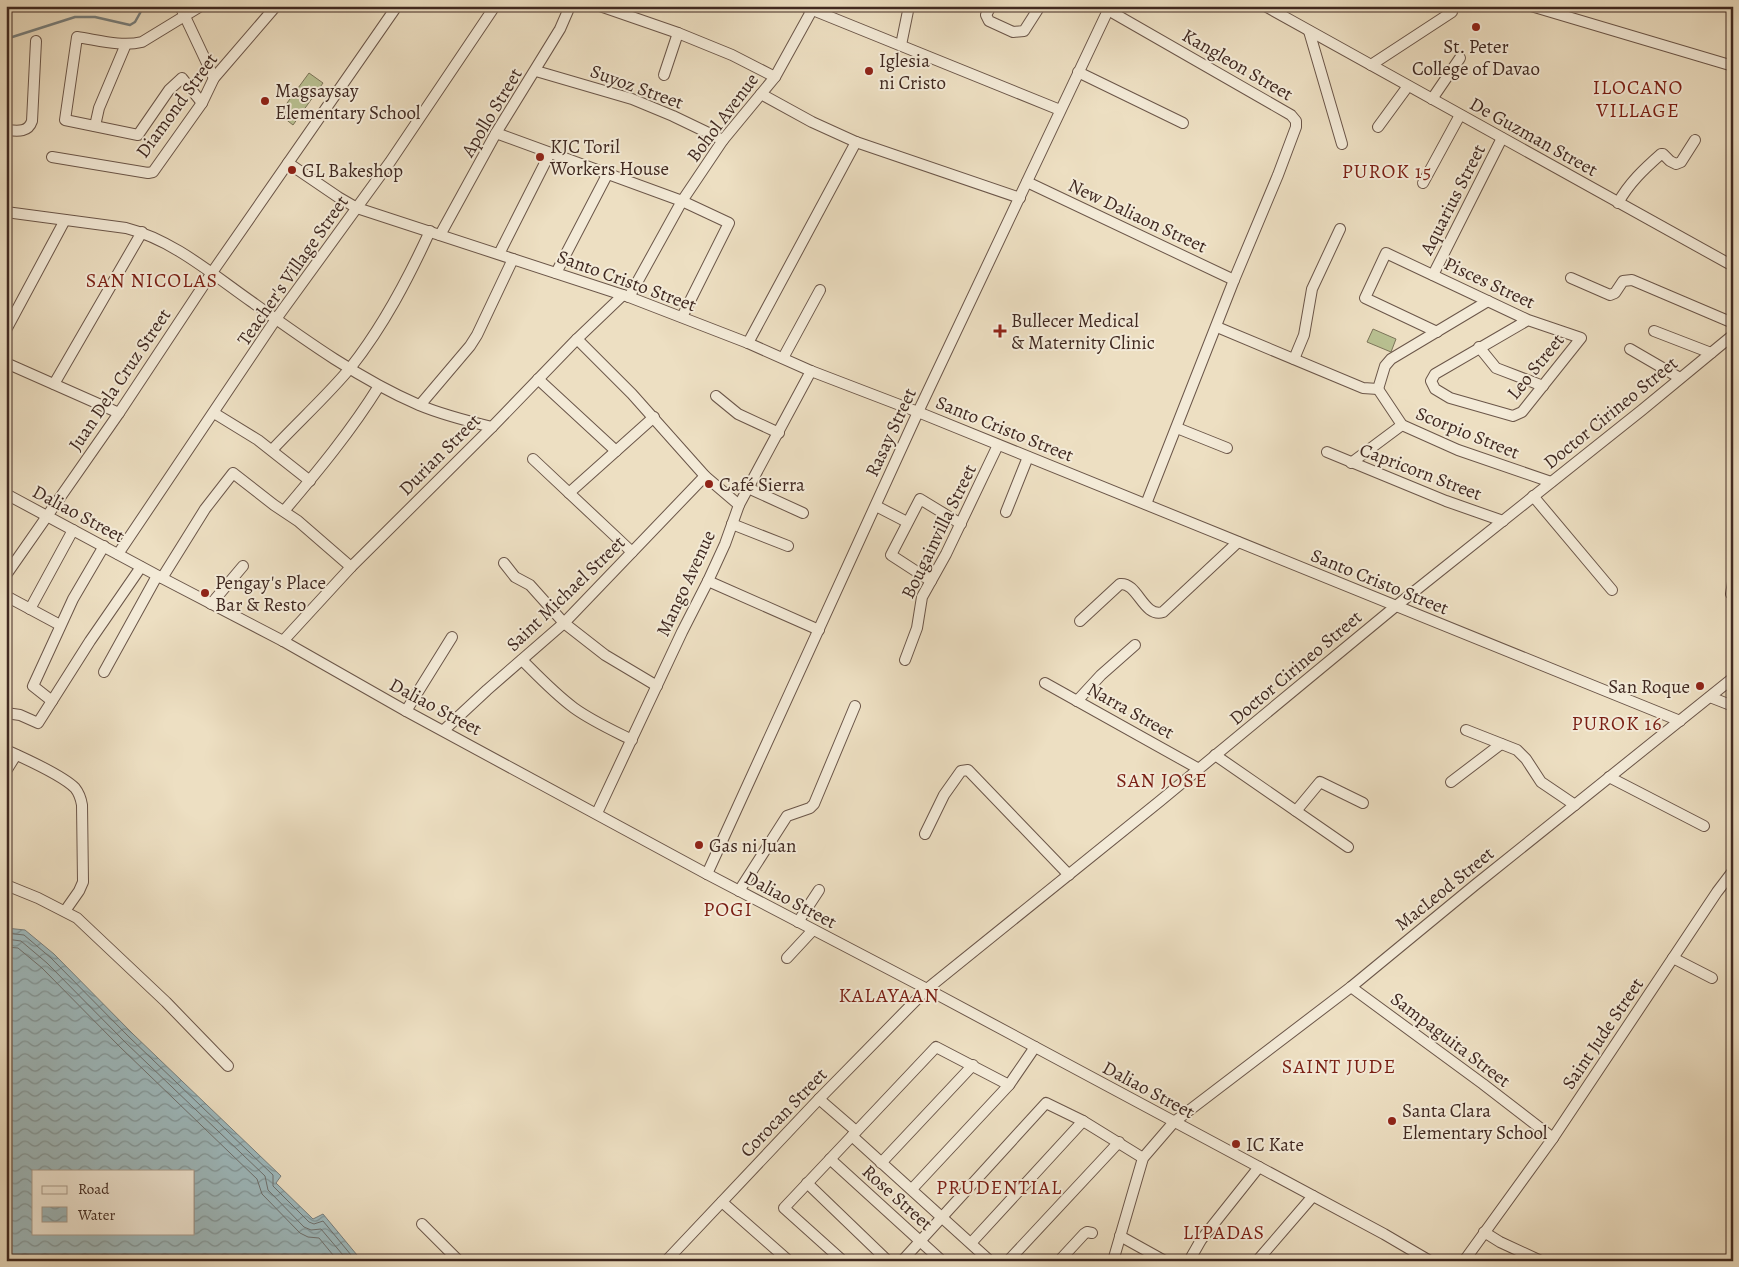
<svg xmlns="http://www.w3.org/2000/svg" width="1739" height="1267" viewBox="0 0 1739 1267" font-family="Alegreya,serif">
<style>
.green{fill:#b9c192;stroke:#7c755a}
.water{fill:url(#water-waves);stroke:#78807f;fill-rule:evenodd}
.lines{fill:none;stroke-linecap:round;stroke-linejoin:round}
.shore{stroke:#6f7270;stroke-width:1}
.stream{stroke:#78807f;stroke-width:2.5}
.minor-casing{stroke:#6b5649;stroke-width:12}
.minor{stroke:#f3ead7;stroke-width:10}
.poi-dot{fill:#8f2418;stroke:#f3ead7;stroke-width:2}
.labels{text-anchor:middle;stroke-width:4;stroke-linejoin:round;paint-order:stroke}
.poi-label{font-size:19px;fill:#402921;stroke:#f3ead7;text-anchor:start}
.street-label{font-size:19px;fill:#402921;stroke:#f3ead7}
.neighbourhood-label{font-size:20px;letter-spacing:1px;fill:#7a1f14;stroke:#f3ead7}
</style>
<defs>
<pattern id="water-waves" width="16" height="10" patternUnits="userSpaceOnUse" patternTransform="scale(1.25)"><rect width="16" height="10" fill="#9ebabe"/><path d="M0 5q4-4 8 0t8 0" fill="none" stroke="#82979a"/></pattern>
</defs>
<rect width="100%" height="100%" fill="#eddfc2"/>
<filter id="stains"><feTurbulence type="fractalNoise" baseFrequency=".004" numOctaves="4"/><feColorMatrix values="0 0 0 0 .2 0 0 0 0 .09 0 0 0 0 .02 0 0 0 .5 -.17"/></filter>
<radialGradient id="worn" r=".72"><stop offset=".6" stop-color="#630" stop-opacity="0"/><stop offset="1" stop-color="#630" stop-opacity=".3"/></radialGradient>
<g class="green">
<polygon points="309,73 323,83 293,125 279,114"/>
<polygon points="1373,329 1396,339 1391,352 1367,342"/>
</g>
<path class="water" d="M6,928L25,930L54,954L133,1034L281,1176L276,1183L313,1219L323,1214L362,1261H6ZM34,1171H194V1233H34Z"/>
<g class="lines">
<g class="shore">
<polyline points="6,933 24,935 51,958 129,1037 273,1175 273,1186 309,1222 314,1224 323,1221 356,1261"/>
<polyline points="6,939 21,941 47,963 125,1042 265,1176 268,1190 304,1227 311,1230 321,1229 348,1261"/>
<polyline points="6,947 18,948 42,968 120,1047 257,1179 262,1194 300,1233 308,1237 319,1238 338,1261"/>
</g>
<polyline class="stream" points="6,39 75,17 95,17 130,25 135,22 144,6"/>
<g class="minor-casing">
<g id="minor">
<polyline points="180,6 214,78"/>
<path d="M201,6L142,42C121,47 98,40 77,37L65,120L138,135L169,90L182,78L202,103"/>
<polyline points="600,6 678,33 732,55 775,77"/>
<polyline points="803,6 1060,110"/>
<polyline points="991,6 986,15 989,21 1013,32 1024,31 1040,6"/>
<polyline points="1265,6 1733,266"/>
<polyline points="1531,6 1733,66"/>
<polyline points="1108,10 1291,115 1296,121 1296,127 1278,175 1234,280 1146,504"/>
<polyline points="1309,31 1342,144"/>
<polyline points="901,45 909,6"/>
<polyline points="1371,65 1452,12"/>
<polyline points="536,71 632,99 673,116 723,140"/>
<polyline points="1078,72 1183,123"/>
<polyline points="664,75 678,33"/>
<polyline points="761,94 812,122 856,142 1020,198"/>
<polyline points="1432,99 1460,58"/>
<polyline points="95,126 99,108 126,44"/>
<polyline points="1378,127 1408,86"/>
<path d="M6,130C17,131 28,133 32,121L36,41"/>
<polyline points="496,133 682,201 729,223 682,317"/>
<polyline points="52,157 148,173 153,172 202,103 214,78 276,6"/>
<polyline points="288,163 338,197 357,208 629,297 748,343 811,371 918,412 1680,721"/>
<polyline points="1027,182 1234,280"/>
<polyline points="1423,183 1460,115"/>
<path d="M1618,203C1629,183 1644,169 1661,154H1663L1670,161L1676,164L1681,162L1695,140"/>
<path d="M6,212L126,228C173,240 212,274 252,302C305,340 359,379 419,405C443,415 467,421 492,427"/>
<polyline points="440,235 496,133 560,29 570,6"/>
<polyline points="499,254 550,153"/>
<polyline points="556,273 608,173"/>
<polyline points="1433,275 1502,138"/>
<polyline points="1571,278 1610,295 1615,293 1623,281 1632,280 1733,323"/>
<polyline points="629,297 682,201 723,140 775,77 812,10"/>
<polyline points="1217,327 1363,388 1378,389"/>
<polyline points="6,330 65,220"/>
<polyline points="1654,331 1711,353"/>
<polyline points="1437,332 1365,298 1386,253 1528,320 1581,338 1522,412 1513,416 1450,398 1435,389 1431,381 1435,374 1528,320"/>
<polyline points="577,339 632,394 705,476 739,505"/>
<polyline points="748,343 856,142"/>
<polyline points="1479,347 1496,368 1543,386"/>
<polyline points="1630,349 1680,378"/>
<polyline points="783,358 820,290"/>
<polyline points="1294,359 1304,335 1312,289 1340,229"/>
<polyline points="6,363 119,413"/>
<polyline points="538,379 616,451"/>
<polyline points="54,384 142,232"/>
<polyline points="1378,389 1402,425 1458,450 1551,482"/>
<polyline points="1378,389 1385,366 1391,359 1488,301"/>
<polyline points="716,396 738,414 779,433"/>
<polyline points="420,405 470,346 477,335 513,259"/>
<polyline points="214,413 258,440 310,481"/>
<polyline points="1177,428 1227,448"/>
<path d="M272,450C297,423 328,395 351,367C384,325 408,279 430,231"/>
<polyline points="1327,452 1446,501 1503,521"/>
<polyline points="533,459 632,552"/>
<polyline points="1351,463 1402,425"/>
<polyline points="748,488 803,513"/>
<polyline points="569,493 654,417"/>
<polyline points="6,494 162,578 283,641 406,711 707,874 927,989 1384,1234 1430,1261"/>
<polyline points="1533,496 1612,590"/>
<polyline points="876,506 907,522"/>
<path d="M284,511C318,471 351,431 379,386"/>
<polyline points="1006,512 1028,457"/>
<polyline points="732,524 788,546"/>
<polyline points="118,554 276,319 390,162 495,6"/>
<polyline points="504,563 515,577 530,585 564,623 605,655 657,686"/>
<polyline points="6,575 119,413 211,274 397,6"/>
<polyline points="162,578 205,509 233,473 274,505 298,521 351,567"/>
<polyline points="708,581 819,630"/>
<polyline points="931,581 891,555 920,499 961,524"/>
<polyline points="1731,594 1733,582"/>
<polyline points="6,596 60,625"/>
<polyline points="211,604 243,566"/>
<polyline points="30,609 73,530"/>
<path d="M1080,621L1120,584C1138,582 1143,618 1163,612L1238,542"/>
<polyline points="283,641 351,567 492,427 577,339 623,295"/>
<path d="M522,660C539,677 555,694 574,708C592,721 612,730 632,740"/>
<polyline points="905,660 917,628 922,597 946,554 998,445"/>
<polyline points="104,672 157,576"/>
<polyline points="1045,683 1199,769"/>
<polyline points="1710,697 1733,706"/>
<polyline points="52,701 33,686 73,599 104,546"/>
<polyline points="1077,701 1101,675 1135,645"/>
<polyline points="406,711 452,637"/>
<polyline points="6,713 20,715 38,723 90,641 141,567"/>
<polyline points="444,730 487,690 564,623 705,476"/>
<polyline points="1466,730 1517,750 1526,759 1541,782 1575,805"/>
<path d="M6,750C24,758 62,775 75,788C79,793 81,799 82,805L83,882L79,891L65,911"/>
<polyline points="1215,755 1348,847"/>
<polyline points="6,771 16,755"/>
<polyline points="1609,777 1704,826"/>
<polyline points="1451,782 1501,744"/>
<polyline points="1296,811 1320,782 1363,803"/>
<polyline points="597,813 682,632 708,581 725,544 739,505 811,371"/>
<polyline points="925,834 944,795 961,771 968,770 1069,875"/>
<polyline points="707,874 918,412 1110,6"/>
<polyline points="6,885 38,898 77,918 166,1002 228,1066"/>
<polyline points="739,891 787,816 810,808 814,804 855,706"/>
<polyline points="798,922 819,890"/>
<polyline points="787,958 813,930"/>
<polyline points="1673,958 1712,978"/>
<polyline points="1351,987 1483,1084 1553,1138"/>
<polyline points="819,1099 856,1131"/>
<polyline points="852,1136 990,1261"/>
<polyline points="830,1159 942,1261"/>
<polyline points="881,1163 973,1065"/>
<polyline points="807,1183 888,1261"/>
<polyline points="912,1189 1009,1085 1035,1047"/>
<polyline points="722,1202 789,1261"/>
<polyline points="422,1224 459,1261"/>
<polyline points="1484,1232 1500,1242 1541,1261"/>
<polyline points="1120,1236 1165,1261"/>
<polyline points="971,1243 1083,1121"/>
<polyline points="666,1261 819,1099 927,989 1160,801 1396,606 1642,410 1733,335"/>
<polyline points="843,1261 784,1208 936,1047 1009,1085"/>
<polyline points="902,1261 1046,1103 1083,1121 1143,1158"/>
<polyline points="1008,1261 1119,1142"/>
<polyline points="1059,1261 1084,1234 1087,1232 1092,1233"/>
<polyline points="1113,1261 1143,1158 1174,1122 1351,987 1475,885 1733,678"/>
<polyline points="1189,1261 1201,1240 1259,1167"/>
<polyline points="1257,1261 1313,1196"/>
<polyline points="1464,1261 1553,1138 1717,892 1733,871"/>
</g>
</g>
<use href="#minor" class="minor"/>
</g>
<g class="poi-dot">
<circle cx="1476" cy="27" r="5"/>
<circle cx="869" cy="71" r="5"/>
<circle cx="265" cy="101" r="5"/>
<circle cx="540" cy="157" r="5"/>
<circle cx="292" cy="170" r="5"/>
<path d="M997.5 323.5h5v5h5v5h-5v5h-5v-5h-5v-5h5z"/>
<circle cx="709" cy="484" r="5"/>
<circle cx="205" cy="593" r="5"/>
<circle cx="1700" cy="686" r="5"/>
<circle cx="699" cy="845" r="5"/>
<circle cx="1392" cy="1121" r="5"/>
<circle cx="1236" cy="1144" r="5"/>
</g>
<g class="labels">
<g class="poi-label">
<text x="1476" y="53" text-anchor="middle">St. Peter<tspan x="1476" dy="22">College of Davao</tspan></text>
<text x="879" y="67">Iglesia<tspan x="879" dy="22">ni Cristo</tspan></text>
<text x="275" y="97">Magsaysay<tspan x="275" dy="22">Elementary School</tspan></text>
<text x="550" y="153">KJC Toril<tspan x="550" dy="22">Workers House</tspan></text>
<text x="302" y="177">GL Bakeshop</text>
<text x="1011" y="327">Bullecer Medical<tspan x="1011" dy="22">&amp; Maternity Clinic</tspan></text>
<text x="719" y="491">Café Sierra</text>
<text x="215" y="589">Pengay's Place<tspan x="215" dy="22">Bar &amp; Resto</tspan></text>
<text x="1690" y="693" text-anchor="end">San Roque</text>
<text x="709" y="852">Gas ni Juan</text>
<text x="1402" y="1117">Santa Clara<tspan x="1402" dy="22">Elementary School</tspan></text>
<text x="1246" y="1151">IC Kate</text>
</g>
<g class="street-label">
<text transform="translate(1238 64) rotate(30)" y="7">Kangleon Street</text>
<text transform="translate(637 86) rotate(20)" y="7">Suyoz Street</text>
<text transform="translate(176 105) rotate(-54)" y="7">Diamond Street</text>
<text transform="translate(491 112) rotate(-59)" y="7">Apollo Street</text>
<text transform="translate(722 117) rotate(-53)" y="7">Bohol Avenue</text>
<text transform="translate(1534 136) rotate(29)" y="7">De Guzman Street</text>
<text transform="translate(1452 199) rotate(-63)" y="7">Aquarius Street</text>
<text transform="translate(1138 215) rotate(25)" y="7">New Daliaon Street</text>
<text transform="translate(292 270) rotate(-55)" y="7">Teacher's Village Street</text>
<text transform="translate(627 280) rotate(20)" y="7">Santo Cristo Street</text>
<text transform="translate(1490 282) rotate(25)" y="7">Pisces Street</text>
<text transform="translate(1535 366) rotate(-51)" y="7">Leo Street</text>
<text transform="translate(119 379) rotate(-56)" y="7">Juan Dela Cruz Street</text>
<text transform="translate(1610 412) rotate(-39)" y="7">Doctor Cirineo Street</text>
<text transform="translate(1005 428) rotate(22)" y="7">Santo Cristo Street</text>
<text transform="translate(890 432) rotate(-65)" y="7">Rasay Street</text>
<text transform="translate(1468 432) rotate(22)" y="7">Scorpio Street</text>
<text transform="translate(439 454) rotate(-45)" y="7">Durian Street</text>
<text transform="translate(1421 471) rotate(21)" y="7">Capricorn Street</text>
<text transform="translate(79 513) rotate(28)" y="7">Daliao Street</text>
<text transform="translate(938 531) rotate(-64)" y="7">Bougainvilla Street</text>
<text transform="translate(1380 581) rotate(22)" y="7">Santo Cristo Street</text>
<text transform="translate(685 583) rotate(-65)" y="7">Mango Avenue</text>
<text transform="translate(565 593) rotate(-44)" y="7">Saint Michael Street</text>
<text transform="translate(1295 667) rotate(-40)" y="7">Doctor Cirineo Street</text>
<text transform="translate(436 706) rotate(28)" y="7">Daliao Street</text>
<text transform="translate(1131 710) rotate(29)" y="7">Narra Street</text>
<text transform="translate(1444 888) rotate(-39)" y="7">MacLeod Street</text>
<text transform="translate(791 899) rotate(28)" y="7">Daliao Street</text>
<text transform="translate(1602 1033) rotate(-56)" y="7">Saint Jude Street</text>
<text transform="translate(1451 1039) rotate(37)" y="7">Sampaguita Street</text>
<text transform="translate(1149 1089) rotate(28)" y="7">Daliao Street</text>
<text transform="translate(783 1112) rotate(-46)" y="7">Corocan Street</text>
<text transform="translate(898 1197) rotate(42)" y="7">Rose Street</text>
</g>
<g class="neighbourhood-label">
<text x="1638" y="94">ILOCANO<tspan x="1638" dy="23">VILLAGE</tspan></text>
<text x="1387" y="178">PUROK 15</text>
<text x="152" y="287">SAN NICOLAS</text>
<text x="1617" y="730">PUROK 16</text>
<text x="1162" y="787">SAN JOSE</text>
<text x="728" y="916">POGI</text>
<text x="889" y="1002">KALAYAAN</text>
<text x="1339" y="1073">SAINT JUDE</text>
<text x="999" y="1194">PRUDENTIAL</text>
<text x="1224" y="1239">LIPADAS</text>
</g>
</g>
<rect width="1739" height="1267" fill="none" stroke="#eddfc2" stroke-width="25"/>
<rect x="8" y="8" width="1724" height="1252" fill="none" stroke="#402921" stroke-width="2.5"/>
<rect x="12" y="12" width="1714" height="1242" fill="none" stroke="#402921"/>
<rect x="32" y="1170" width="162" height="65" fill="#f3ead7" stroke="#ab9d8e"/>
<rect x="42" y="1186" width="25" height="8" fill="#f3ead7" stroke="#ab9d8e"/>
<text x="78" y="1194" font-size="15" fill="#402921">Road</text>
<rect x="42" y="1207" width="25" height="15" fill="url(#water-waves)" stroke="#ab9d8e"/>
<text x="78" y="1220" font-size="15" fill="#402921">Water</text>
<rect width="100%" height="100%" filter="url(#stains)"/>
<rect width="100%" height="100%" fill="url(#worn)"/>
</svg>
